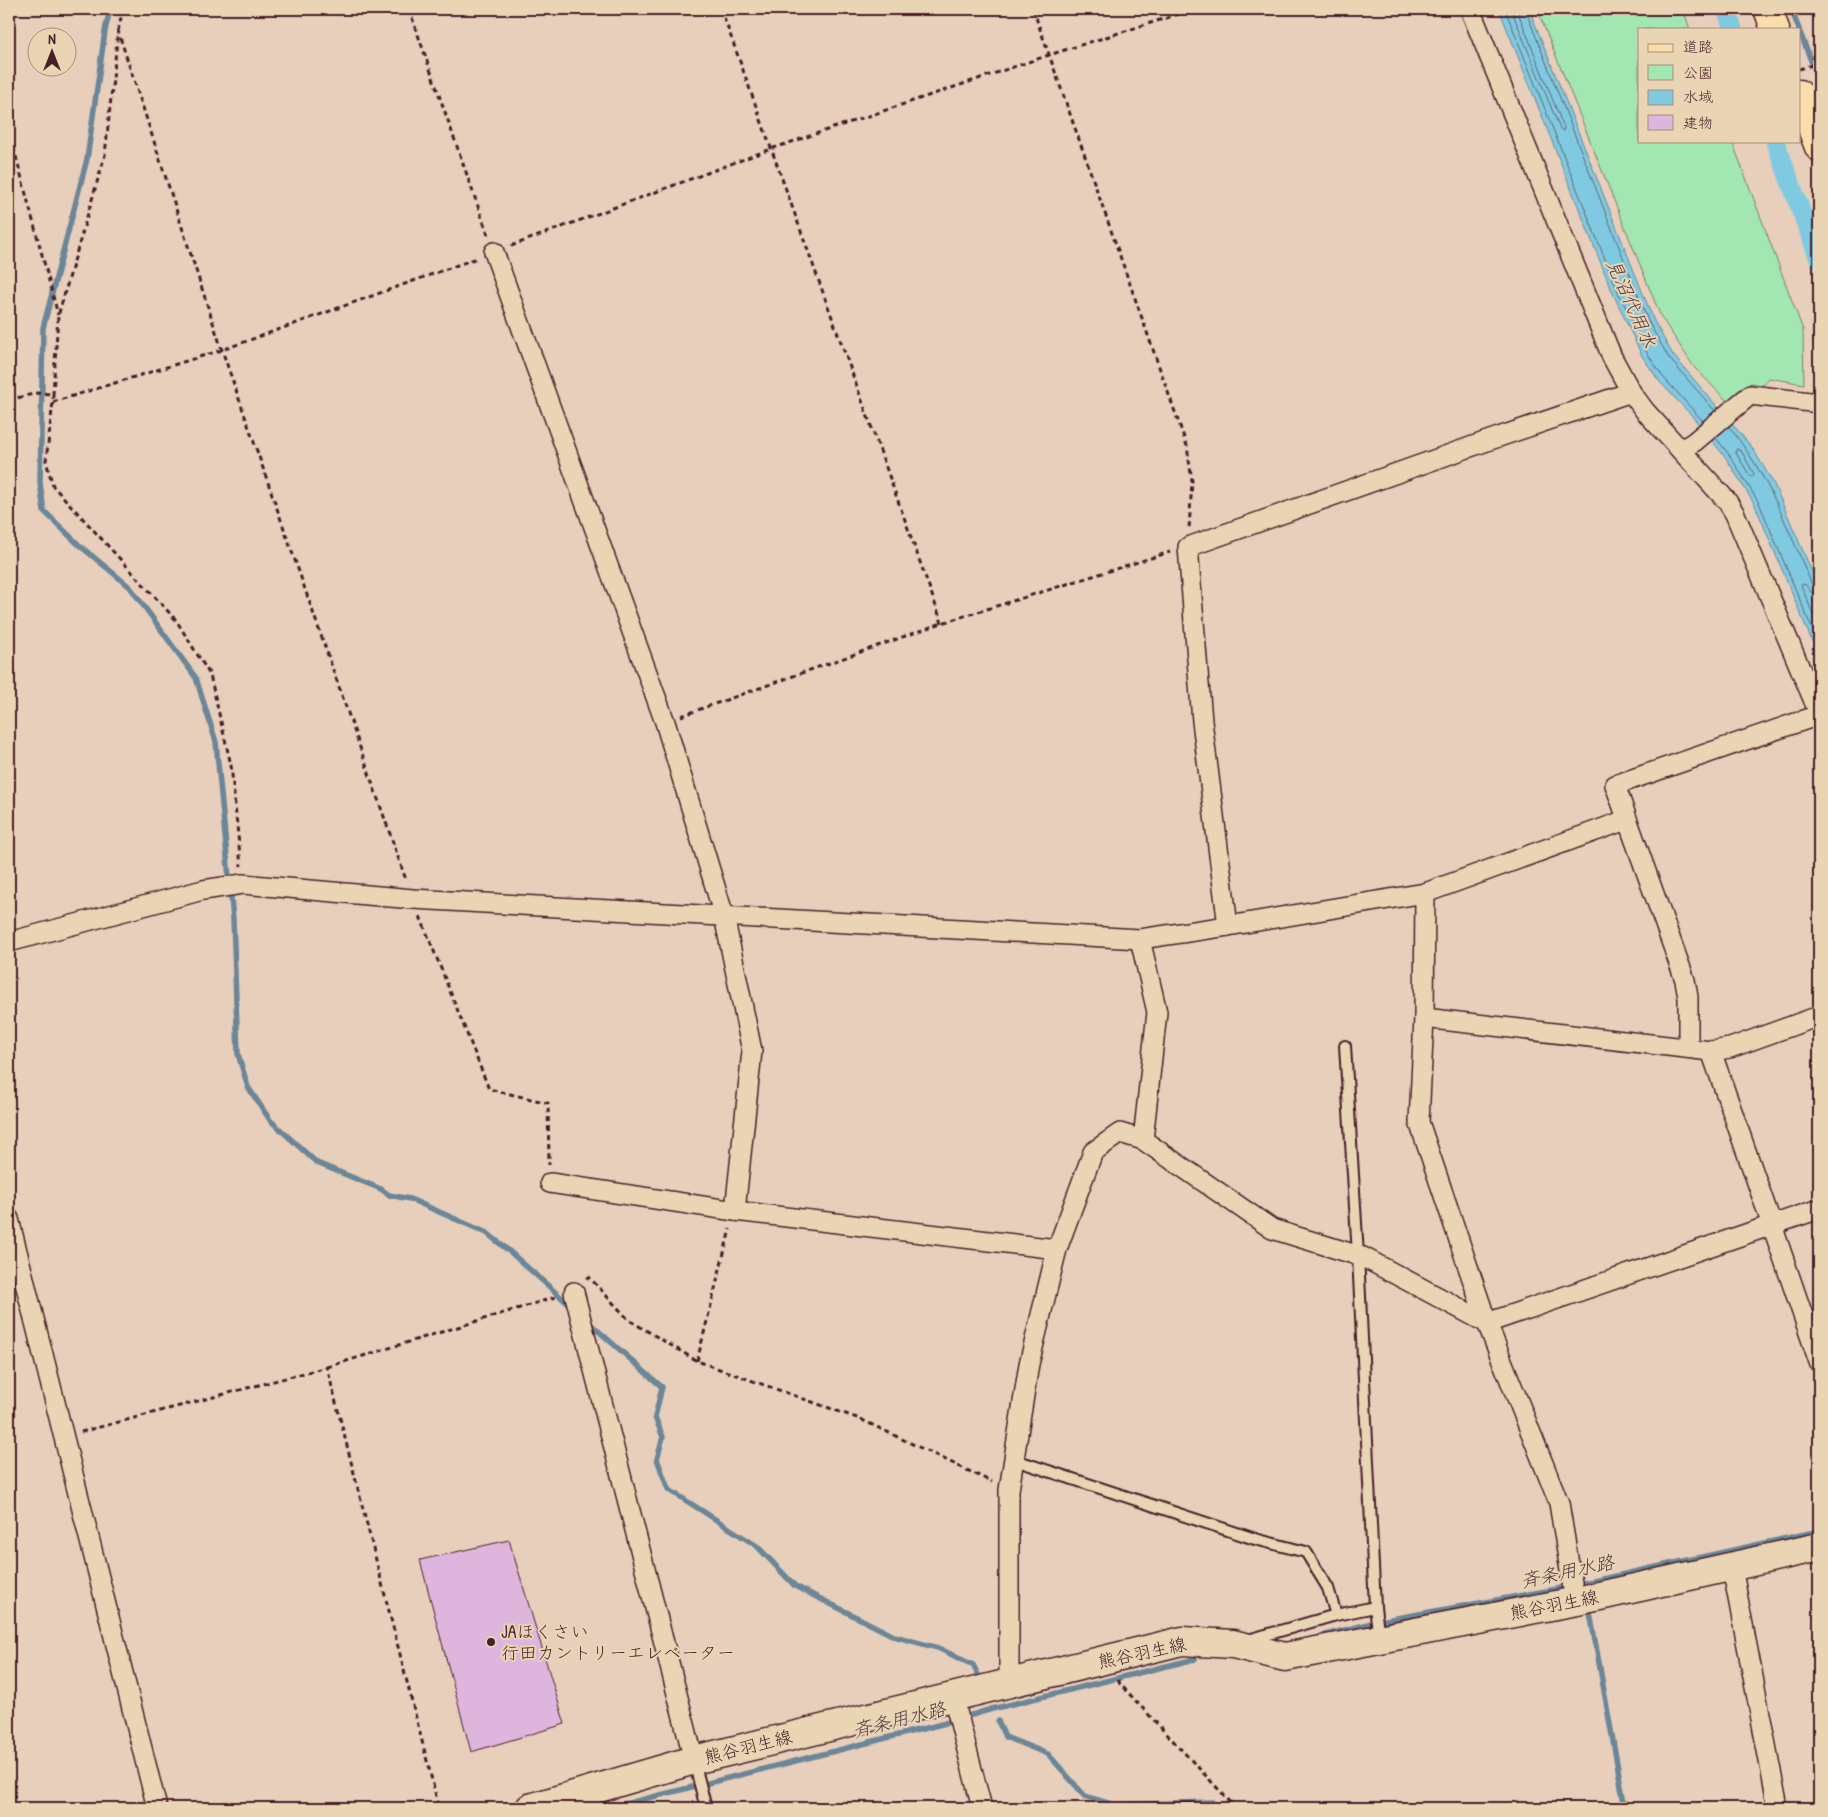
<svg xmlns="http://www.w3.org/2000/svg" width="1828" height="1817" viewBox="0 0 1828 1817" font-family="'Patrick Hand','Klee One',sans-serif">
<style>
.green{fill:#a2e6b1;stroke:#76826e}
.water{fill:#80cae1;stroke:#6a8698}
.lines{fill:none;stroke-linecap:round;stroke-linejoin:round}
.shore{stroke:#606374;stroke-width:1}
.stream{stroke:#6a8698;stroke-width:5.5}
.canal{stroke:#80cae1;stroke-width:19}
.building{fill:#deb5dc;stroke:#4a1f2b}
.service-casing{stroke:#4a1f2b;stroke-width:14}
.minor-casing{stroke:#4a1f2b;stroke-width:22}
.secondary-casing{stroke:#4a1f2b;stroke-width:31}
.primary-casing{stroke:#4a1f2b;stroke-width:31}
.path{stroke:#4a1f2b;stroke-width:3;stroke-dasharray:5 4;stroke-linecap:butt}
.service{stroke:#e9d5b3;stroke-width:10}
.minor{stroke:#e9d5b3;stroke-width:19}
.secondary{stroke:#e9d5b3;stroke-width:28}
.primary{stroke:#f9deab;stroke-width:28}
.poi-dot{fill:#4a1f2b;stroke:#e9d5b3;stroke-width:2}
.labels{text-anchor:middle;stroke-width:4;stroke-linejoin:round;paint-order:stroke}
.street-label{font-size:18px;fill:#4a1f2b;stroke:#e9d5b3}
.poi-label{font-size:18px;fill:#4a1f2b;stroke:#e9d5b3;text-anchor:start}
.water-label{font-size:19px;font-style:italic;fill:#523946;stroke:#e9d5b3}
</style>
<rect width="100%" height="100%" fill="#e7cfbb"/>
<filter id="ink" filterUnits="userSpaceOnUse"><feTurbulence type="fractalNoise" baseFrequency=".02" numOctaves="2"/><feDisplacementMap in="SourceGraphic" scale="10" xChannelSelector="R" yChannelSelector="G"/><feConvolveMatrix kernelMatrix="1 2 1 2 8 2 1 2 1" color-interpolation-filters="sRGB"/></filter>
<g filter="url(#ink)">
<polygon class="green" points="1537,9 1683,9 1690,29 1639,29 1639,141 1732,141 1803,330 1804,384 1769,378 1763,385 1750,383 1729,403 1694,367 1661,317"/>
<polygon class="water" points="1499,9 1529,9 1654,321 1673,355 1751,446 1774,484 1819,588 1819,658 1755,505 1726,458 1692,416 1659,381 1642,356 1612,291"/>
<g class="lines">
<g class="shore">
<polyline points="1505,9 1617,289 1647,353 1663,377 1703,421"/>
<polyline points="1511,9 1560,129 1563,131 1564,128 1519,15 1518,9"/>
<polyline points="1525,9 1649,323 1669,358 1715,411"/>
<path d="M1729,427C1768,474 1788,529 1812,585L1815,587L1819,588"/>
<polyline points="1716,438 1730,456 1759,503 1819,645"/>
<polygon points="1737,449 1742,452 1754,474 1753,477 1750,476 1736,453"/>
<polyline points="1819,594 1811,592 1805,584 1801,585 1819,629"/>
</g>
<g class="stream">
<polyline points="110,9 105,31 87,159 43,328 40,483 44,511 79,545 130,587 196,678 216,742 233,919 238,1054 248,1087 270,1120 317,1163 381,1189 389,1195 410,1199 487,1233 509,1251 572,1307"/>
<polyline points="1791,9 1799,29"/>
<polyline points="1799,30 1819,81"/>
<polyline points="586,1320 662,1387 655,1417 663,1437 657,1459 668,1489 757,1546 795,1586 894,1636 938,1648 973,1665 978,1675"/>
<polyline points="1589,1607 1625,1808"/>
<polyline points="1321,1636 1380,1621 1557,1589 1819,1531"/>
<polyline points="998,1721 1005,1737 1048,1754 1085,1796 1114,1805 1212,1802 1218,1808"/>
<polyline points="609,1808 942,1724 992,1709 1195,1659"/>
</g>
<g class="canal">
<polyline points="1726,9 1733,29"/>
<polyline points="1775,141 1819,259"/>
</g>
</g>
<polygon class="building" points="509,1540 565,1724 471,1752 420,1560"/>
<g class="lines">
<g class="service-casing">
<g id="service">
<polyline points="1345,1046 1358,1255 1375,1607"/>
<polyline points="1012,1459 1255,1539 1306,1552 1328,1588 1336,1615"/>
<polyline points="1248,1640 1336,1615 1375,1607 1379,1638"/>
<polyline points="694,1761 706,1808"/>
</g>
</g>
<g class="minor-casing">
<g id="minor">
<polyline points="1470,9 1612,357 1631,392 1645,411 1727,501 1735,514 1819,713"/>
<polyline points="494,252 665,722 724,916 752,1051 735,1211"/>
<polyline points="1681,450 1694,442 1750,395 1819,403"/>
<polyline points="1425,893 1626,820"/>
<polyline points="1140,939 1157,1012 1143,1140"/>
<polyline points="9,942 203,890 243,884 413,899 1140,939 1228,926"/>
<polyline points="1424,1018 1711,1051 1730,1048 1819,1016"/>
<polyline points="1688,1048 1688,997 1685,980 1615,785 1819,715"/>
<polyline points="1711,1051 1772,1225 1819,1209"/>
<polyline points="550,1183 735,1211 1057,1249"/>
<polyline points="9,1219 157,1808"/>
<polyline points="574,1292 694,1760"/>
<polyline points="1732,1567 1778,1808"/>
<polyline points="1577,1601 1574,1595 1559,1503 1487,1323 1419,1122 1424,1018 1425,893 1228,926 1202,721 1188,547 1490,440 1631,392"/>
<polyline points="1009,1683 1009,1490 1029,1364 1057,1249 1093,1152 1120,1133 1143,1140 1272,1229 1363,1257 1487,1323 1772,1225 1819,1362"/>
<polyline points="953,1696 982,1808"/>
</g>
</g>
<g class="secondary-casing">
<polyline id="secondary" points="530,1808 694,1760 1182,1641 1233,1644 1285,1657 1577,1601 1819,1547"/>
</g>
<g class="primary-casing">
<g id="primary">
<polyline points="1768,9 1775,29"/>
<polyline points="1799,94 1819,147"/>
</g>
</g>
<g class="path">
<polyline points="409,9 488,235"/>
<polyline points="721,9 942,623"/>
<polyline points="1033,9 1187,446 1192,481 1189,529"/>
<polyline points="118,31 123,9"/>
<polyline points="1799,69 1819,63"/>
<polyline points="9,130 58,315"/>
<polyline points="511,246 771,149 1049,55 1195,9"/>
<polyline points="53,394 58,316 105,155 118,31 222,350 406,880"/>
<polyline points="9,400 37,393 53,394 53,402 46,461 53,486 176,620 210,675 231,765 241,866"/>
<polyline points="53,402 222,350 477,258"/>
<polyline points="681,716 942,623 1170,552"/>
<polyline points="420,916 489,1089 548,1103 549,1165"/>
<polyline points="587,1279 589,1277 629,1320 697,1361 860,1419 992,1482"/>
<polyline points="697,1361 730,1229"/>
<polyline points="327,1367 559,1296"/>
<polyline points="81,1432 327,1367 439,1808"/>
<polyline points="1118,1680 1120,1684 1236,1808"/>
</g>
<use href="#service" class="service"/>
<use href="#minor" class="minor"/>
<use href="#secondary" class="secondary"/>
<use href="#primary" class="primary"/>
</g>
</g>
<circle class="poi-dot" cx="491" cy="1642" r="5"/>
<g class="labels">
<g class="street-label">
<text transform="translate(1554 1605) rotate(-11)" y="6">熊谷羽生線</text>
<text transform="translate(1142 1653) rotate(-12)" y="6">熊谷羽生線</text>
<text transform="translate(748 1747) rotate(-14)" y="6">熊谷羽生線</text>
</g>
<g class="poi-label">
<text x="501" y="1638">JAほくさい<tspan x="501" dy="21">行田カントリーエレベーター</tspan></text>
</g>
<g class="water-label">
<text transform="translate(1632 303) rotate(66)" y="7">見沼代用水</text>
<text transform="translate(1567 1571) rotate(-12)" y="7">斉条用水路</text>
<text transform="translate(899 1719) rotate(-14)" y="7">斉条用水路</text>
</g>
</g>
<rect width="1828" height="1817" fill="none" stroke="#e9d5b3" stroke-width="30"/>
<rect x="15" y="15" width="1798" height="1787" fill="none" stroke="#4a1f2b" stroke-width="2" filter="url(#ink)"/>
<rect x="1638" y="28" width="162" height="115" fill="#e9d5b3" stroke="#a98c7d"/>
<rect x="1648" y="44" width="25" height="8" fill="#f9deab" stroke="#a98c7d"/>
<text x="1683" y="52" font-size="15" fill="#4a1f2b">道路</text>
<rect x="1648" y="65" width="25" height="15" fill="#a2e6b1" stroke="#a98c7d"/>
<text x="1683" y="78" font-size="15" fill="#4a1f2b">公園</text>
<rect x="1648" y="90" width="25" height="15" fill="#80cae1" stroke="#a98c7d"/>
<text x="1683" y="102" font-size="15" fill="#4a1f2b">水域</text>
<rect x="1648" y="115" width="25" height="15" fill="#deb5dc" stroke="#a98c7d"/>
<text x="1683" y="128" font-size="15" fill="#4a1f2b">建物</text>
<g transform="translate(52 52)"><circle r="24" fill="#e9d5b3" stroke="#a98c7d"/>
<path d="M0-4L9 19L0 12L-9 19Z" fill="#4a1f2b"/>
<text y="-8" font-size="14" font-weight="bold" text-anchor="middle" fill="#4a1f2b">N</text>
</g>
</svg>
